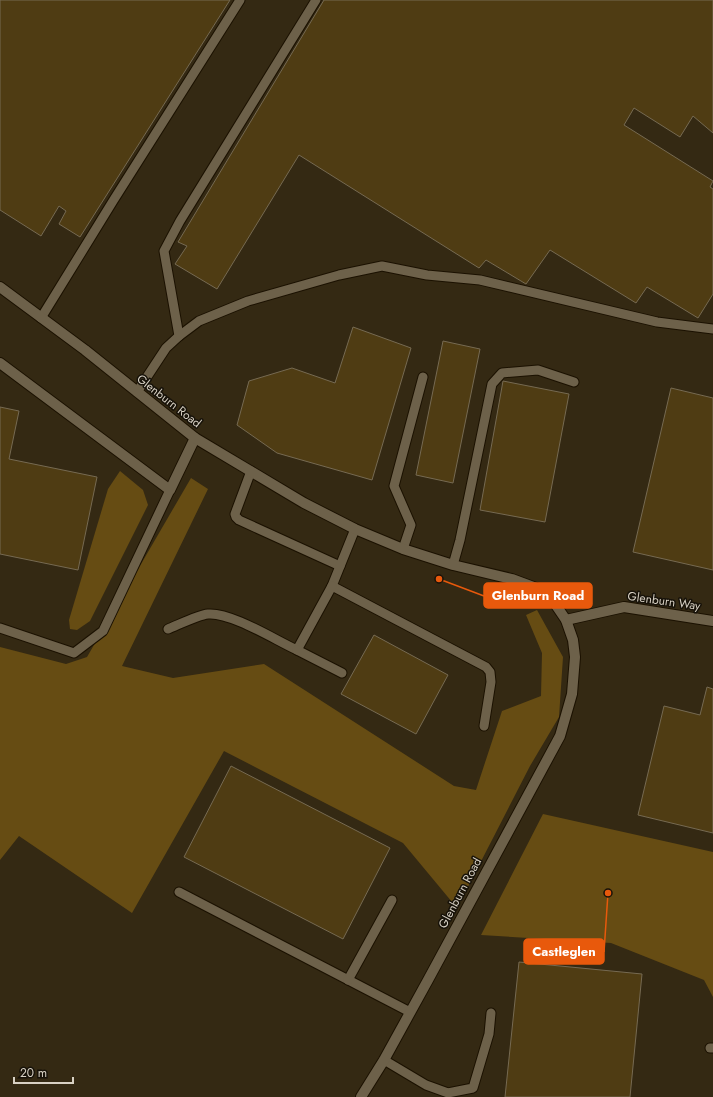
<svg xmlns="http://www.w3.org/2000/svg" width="713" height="1097" viewBox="0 0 713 1097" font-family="Jost,sans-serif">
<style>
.green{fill:#664c13}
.building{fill:#4f3c13;stroke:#766a52}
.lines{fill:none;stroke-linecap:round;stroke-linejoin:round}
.service-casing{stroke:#1b1100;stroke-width:11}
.minor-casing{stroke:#1b1100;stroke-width:12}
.tertiary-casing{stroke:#1b1100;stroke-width:12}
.service{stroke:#6d614a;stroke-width:9}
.minor{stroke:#6d614a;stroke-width:10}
.tertiary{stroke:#6d614a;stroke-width:10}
.labels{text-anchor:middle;stroke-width:3;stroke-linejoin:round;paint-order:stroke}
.street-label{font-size:12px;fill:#d8d1c4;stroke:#171209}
.leader{fill:none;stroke:#e8590c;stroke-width:1.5}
.callout-dot{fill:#e8590c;stroke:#171209;stroke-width:1.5}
.callout{fill:#e8590c;stroke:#e8590c;stroke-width:1.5}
.callout-label{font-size:13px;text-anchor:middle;font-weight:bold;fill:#fff}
</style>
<rect width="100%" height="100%" fill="#342913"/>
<g class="green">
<polygon points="120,471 143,490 148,505 90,621 77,630 70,629 69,620 108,489"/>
<polygon points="191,478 208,489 122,666 173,678 264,664 454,786 476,790 502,711 541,696 542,653 526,615 537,610 563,657 559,717 530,766 457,908 403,843 224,751 132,913 19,836 0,860 0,647 66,664 87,657"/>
<polygon points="543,814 713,852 713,997 704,980 611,943 481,935"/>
</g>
<g class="building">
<polygon points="0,0 230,0 80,237 59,224 66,211 59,206 41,236 0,210"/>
<polygon points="324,0 713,0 713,133 693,116 680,137 634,108 624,125 713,181 710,187 713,189 713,294 698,318 647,287 636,303 550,250 526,284 486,260 479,268 299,155 217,289 175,264 187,246 178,242"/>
<polygon points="353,327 411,348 372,480 277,453 237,425 249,381 292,368 335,383"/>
<polygon points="443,341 480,349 453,483 416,475"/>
<polygon points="503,381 569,394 545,522 480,510"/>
<polygon points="671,388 713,398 713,570 633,552"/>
<polygon points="0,407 19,411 9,459 97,477 78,570 0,554"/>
<polygon points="374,635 448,675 416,734 341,694"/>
<polygon points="707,687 713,689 713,833 638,815 664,706 700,715"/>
<polygon points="231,766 390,848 343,939 184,857"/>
<polygon points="519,962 642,974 630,1097 505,1097"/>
</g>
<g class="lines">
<g class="service-casing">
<g id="service">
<polyline points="41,318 113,201 240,0"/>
<polyline points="179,336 164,251 180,221 316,0"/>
<polyline points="137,392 166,348 179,336 199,321 248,301 339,275 382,266 427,275 480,280 657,322 713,329"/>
<polyline points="251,471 235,514 236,517 239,520 340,566"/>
<polyline points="355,529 332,586 486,667 490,672 491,682 484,726"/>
<polyline points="403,549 411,525 394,486 423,377"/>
<polyline points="453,565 460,540 492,384 502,373 538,370 574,382"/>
<polyline points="0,628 74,653 103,631 170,490"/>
<path d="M168,629C178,625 198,615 208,614C231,612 275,640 297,650L332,586"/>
<polyline points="297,650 342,673"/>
<polyline points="179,892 410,1012"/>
<polyline points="348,980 392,900"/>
<polyline points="710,1048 713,1048"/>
<polyline points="384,1060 426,1085 448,1093 473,1088 489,1034 491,1013"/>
</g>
</g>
<g class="minor-casing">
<polyline id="minor" points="0,363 170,490 195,438"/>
</g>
<g class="tertiary-casing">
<g id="tertiary">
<polyline points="0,287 85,350 195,438 304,503 355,529 403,549 453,565 512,579 547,592 566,620 573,640 575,657 572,694 560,736 428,980 384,1060 361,1097"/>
<polyline points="566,620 624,607 713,621"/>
</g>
</g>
<use href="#service" class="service"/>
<use href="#minor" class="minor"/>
<use href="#tertiary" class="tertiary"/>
</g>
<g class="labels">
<g class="street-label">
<text transform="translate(169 401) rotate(38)" y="4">Glenburn Road</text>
<text transform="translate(664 601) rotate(8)" y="4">Glenburn Way</text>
<text transform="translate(460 893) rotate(-62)" y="4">Glenburn Road</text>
</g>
</g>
<path class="leader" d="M439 579L484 596M608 893L604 952"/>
<g class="callout-dot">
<circle cx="439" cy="579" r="4"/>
<circle cx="608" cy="893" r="4"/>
</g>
<g class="callout">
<rect x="484" y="583" width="108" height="25" rx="4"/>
<rect x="524" y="939" width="80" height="25" rx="4"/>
</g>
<g class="callout-label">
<text x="538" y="600">Glenburn Road</text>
<text x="564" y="956">Castleglen</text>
</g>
<path d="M14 1077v6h59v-6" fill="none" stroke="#d8d1c4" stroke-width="2"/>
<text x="20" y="1077" font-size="12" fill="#d8d1c4" stroke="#171209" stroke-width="3" paint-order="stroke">20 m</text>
</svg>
